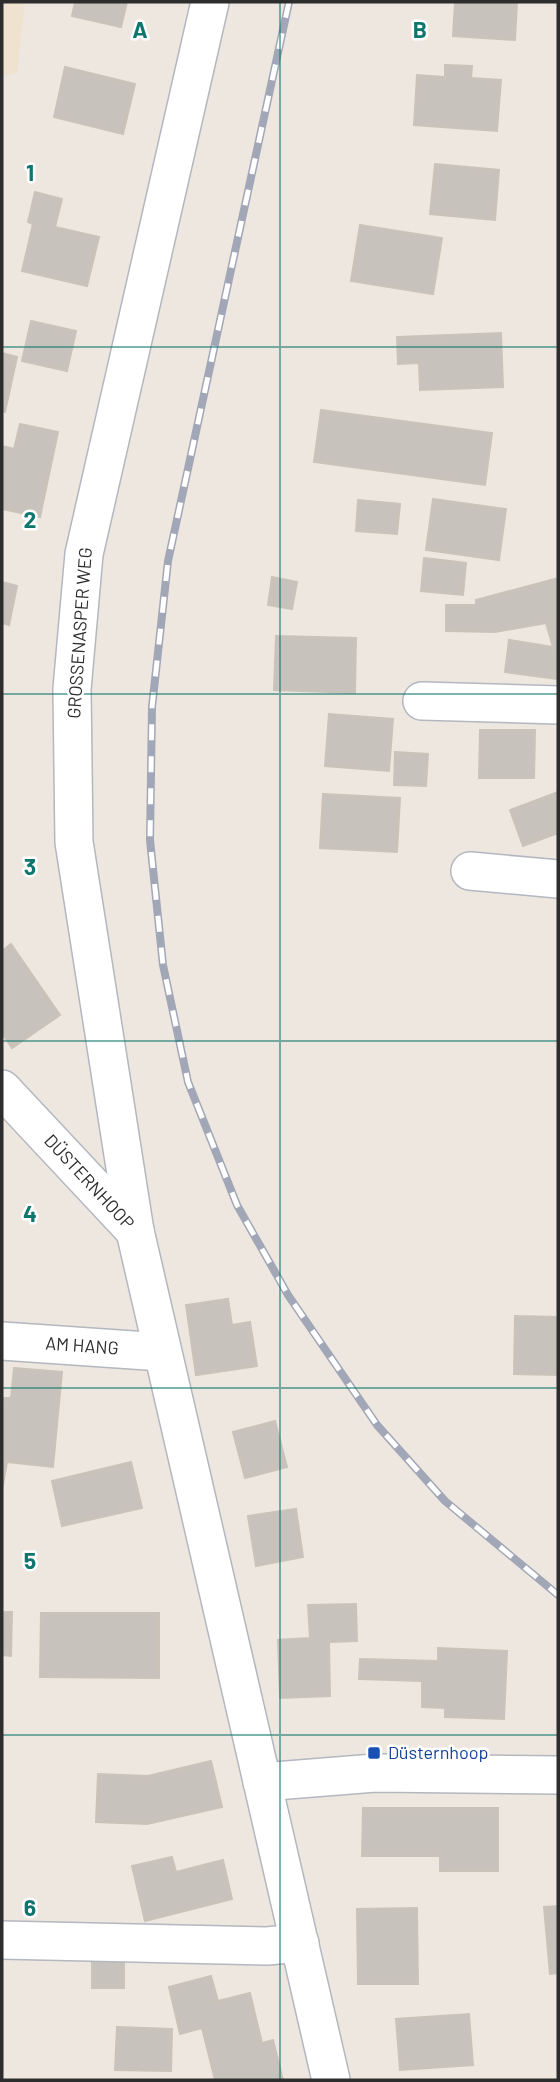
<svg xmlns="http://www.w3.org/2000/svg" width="560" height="2082" viewBox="0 0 560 2082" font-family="Barlow,sans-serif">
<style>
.education{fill:#efe3d0}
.building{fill:#c7c2bb;stroke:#cac3b9;stroke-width:2}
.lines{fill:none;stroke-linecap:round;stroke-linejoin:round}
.minor-casing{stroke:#b3b7c0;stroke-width:40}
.minor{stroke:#fff;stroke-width:37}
.rail-casing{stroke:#a2a7b7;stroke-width:8}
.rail{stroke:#fff;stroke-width:5;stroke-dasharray:16;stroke-linecap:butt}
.grid{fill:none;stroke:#0f766e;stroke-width:2;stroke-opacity:0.55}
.transit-dot{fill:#1a4fb4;stroke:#fff;stroke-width:2.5}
.labels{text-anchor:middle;stroke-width:5;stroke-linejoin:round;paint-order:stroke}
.street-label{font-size:18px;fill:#2d2d2d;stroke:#fff}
.transit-label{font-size:18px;fill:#164399;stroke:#fff;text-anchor:start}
.grid-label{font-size:23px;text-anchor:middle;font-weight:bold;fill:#0f766e;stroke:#fff;stroke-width:5;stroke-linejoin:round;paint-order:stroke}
</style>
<rect width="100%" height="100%" fill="#eee7e0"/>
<polygon class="education" points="2,2 25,2 17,73 2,77"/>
<g class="building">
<polygon points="75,2 127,2 121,27 72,16"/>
<polygon points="455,2 517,2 515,40 453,36"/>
<polygon points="445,65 472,66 471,78 501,80 497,131 414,125 417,75 445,77"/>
<polygon points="65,67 135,84 123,134 54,117"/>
<polygon points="435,164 499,170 495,220 430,214"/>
<polygon points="35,192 62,199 55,227 99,237 87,286 22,271 33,224 28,222"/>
<polygon points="360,225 442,238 433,294 351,281"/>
<polygon points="31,321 76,331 67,371 22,361"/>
<polygon points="501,333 503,387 420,390 419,363 398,364 397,337"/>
<polygon points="2,353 17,357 5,412 2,412"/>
<polygon points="321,410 492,433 485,485 314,462"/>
<polygon points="20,424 58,432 40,517 2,509 2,446 14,449"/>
<polygon points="433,499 506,509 499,560 426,550"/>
<polygon points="358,500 400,504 397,534 356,531"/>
<polygon points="424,558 466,563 463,595 421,591"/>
<polygon points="272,577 297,582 292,609 268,605"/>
<polygon points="558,578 558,679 505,672 509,640 553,647 546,623 495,632 446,631 446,605 476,605 476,600"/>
<polygon points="2,582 17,586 9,625 2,623"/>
<polygon points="276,636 356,638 355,693 274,690"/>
<polygon points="329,714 393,719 389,771 325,766"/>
<polygon points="480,730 535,730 534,778 479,778"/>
<polygon points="395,752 428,754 426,786 394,785"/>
<polygon points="558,792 558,833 523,846 510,810"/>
<polygon points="323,794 400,798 397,852 320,848"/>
<polygon points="11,944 60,1015 12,1048 2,1033 2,951"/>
<polygon points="228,1299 232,1325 250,1322 257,1366 196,1375 186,1305"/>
<polygon points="515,1316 558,1317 558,1375 514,1374"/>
<polygon points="14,1368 62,1372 53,1467 7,1462 2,1490 3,1398 11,1398"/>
<polygon points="275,1421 287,1467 245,1478 233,1432"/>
<polygon points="131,1462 142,1508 62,1526 52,1481"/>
<polygon points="296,1509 303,1557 256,1566 248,1516"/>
<polygon points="356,1604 357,1641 329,1642 330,1696 280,1698 278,1640 310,1638 308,1605"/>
<polygon points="2,1612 12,1612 11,1656 2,1655"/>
<polygon points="41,1613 159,1613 159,1678 40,1677"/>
<polygon points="438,1648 507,1651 504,1719 445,1717 445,1708 422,1707 422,1681 359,1679 360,1659 438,1661"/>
<polygon points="211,1761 222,1807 147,1824 96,1822 98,1774 148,1776"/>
<polygon points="363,1808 498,1808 498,1871 440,1871 440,1856 362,1856"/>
<polygon points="172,1857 176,1872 223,1860 232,1899 145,1921 132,1866"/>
<polygon points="558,1906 558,1973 550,1974 544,1907"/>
<polygon points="417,1908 418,1984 358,1984 357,1909"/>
<rect x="92" y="1958" width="32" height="30"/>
<polygon points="211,1976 218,2001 250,1993 262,2043 273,2040 283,2080 215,2080 202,2028 180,2034 169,1987"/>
<polygon points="469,2014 473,2065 400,2070 396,2019"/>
<polygon points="117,2027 172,2029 171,2071 115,2070"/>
</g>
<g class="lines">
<g class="minor-casing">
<g id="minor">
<polyline points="210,2 84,554 72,689 74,842 135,1231 331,2080"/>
<polyline points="422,701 558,705"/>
<polyline points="470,871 558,879"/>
<polyline points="2,1089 135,1231"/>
<polyline points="2,1341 162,1352"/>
<polyline points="262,1782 375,1773 558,1775"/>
<polyline points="2,1940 267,1946 300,1943"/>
</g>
</g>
<use href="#minor" class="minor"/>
<g class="rail-casing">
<polyline id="rail" points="289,2 168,561 152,707 150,840 163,965 188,1082 237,1205 288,1295 377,1425 445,1501 558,1595"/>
</g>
<use href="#rail" class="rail"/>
</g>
<path class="grid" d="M280,2V2080M2,347H558M2,694H558M2,1041H558M2,1388H558M2,1735H558"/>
<rect class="transit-dot" x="367" y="1746" width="14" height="14" rx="3.5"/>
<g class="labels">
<g class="street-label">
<text transform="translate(80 633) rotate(-86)" y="6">GROSSENASPER WEG</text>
<text transform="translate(89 1182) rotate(47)" y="6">DÜSTERNHOOP</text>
<text transform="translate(82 1346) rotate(4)" y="6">AM HANG</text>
</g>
<g class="transit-label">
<text x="388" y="1759">Düsternhoop</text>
</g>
</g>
<g class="grid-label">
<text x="140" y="38">A</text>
<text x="420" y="38">B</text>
<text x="30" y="181">1</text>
<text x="30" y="528">2</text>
<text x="30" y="875">3</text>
<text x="30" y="1222">4</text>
<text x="30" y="1569">5</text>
<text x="30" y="1916">6</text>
</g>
<rect width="560" height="2082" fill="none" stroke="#2d2d2d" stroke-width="7"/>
</svg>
